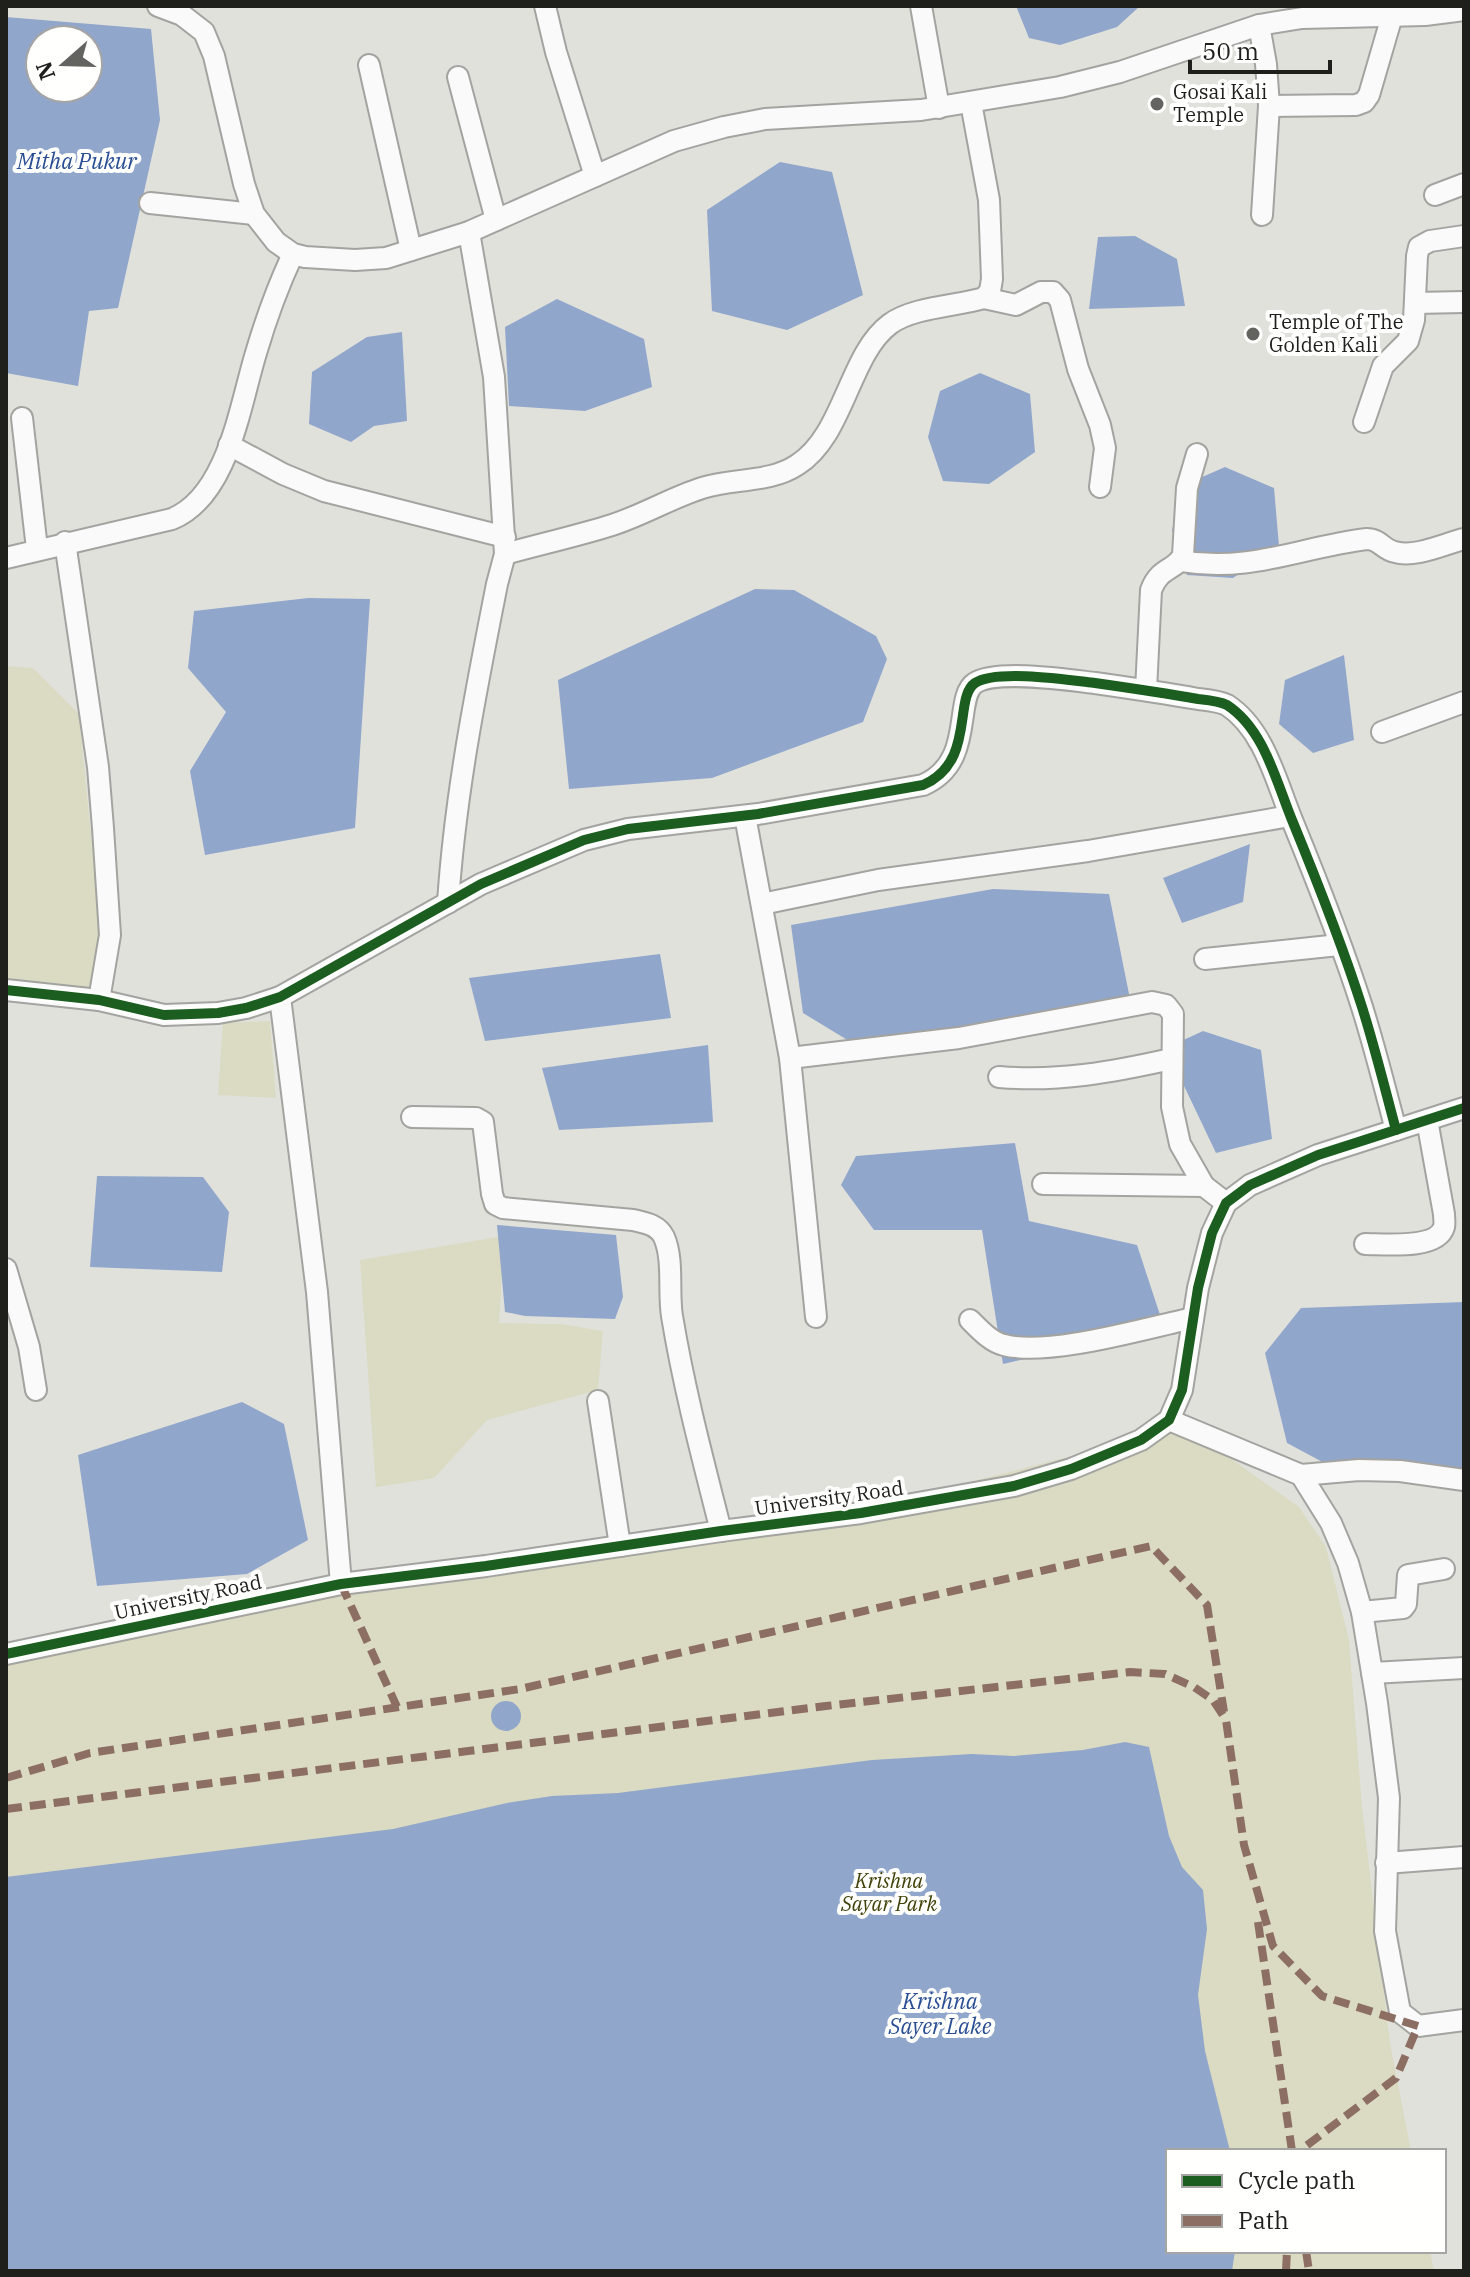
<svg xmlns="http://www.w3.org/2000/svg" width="1470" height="2277" viewBox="0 0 1470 2277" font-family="'IBM Plex Serif',serif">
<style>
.green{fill:#dadbc2}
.water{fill:#91a6cb;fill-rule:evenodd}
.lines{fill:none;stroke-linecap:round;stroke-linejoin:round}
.street-casing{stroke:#a3a3a0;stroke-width:24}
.street{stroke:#fafafa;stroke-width:20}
.quiet{stroke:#8d6e63;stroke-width:8;stroke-dasharray:16 8;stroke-linecap:butt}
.cycleway-casing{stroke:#fffffe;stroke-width:15}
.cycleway{stroke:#1b5e20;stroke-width:10}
.poi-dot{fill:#63635f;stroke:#fffffe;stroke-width:3}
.labels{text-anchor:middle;stroke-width:8;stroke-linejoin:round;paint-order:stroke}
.poi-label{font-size:20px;fill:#1f1f1c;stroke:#fffffe;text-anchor:start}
.street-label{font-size:20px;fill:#1f1f1c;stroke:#fffffe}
.park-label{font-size:20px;font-style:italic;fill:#41410a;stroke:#fffffe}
.water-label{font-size:22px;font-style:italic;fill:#2a4e93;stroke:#fffffe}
</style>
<rect width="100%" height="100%" fill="#e1e1dc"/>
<g class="green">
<polygon points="6,666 33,668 79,714 90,826 105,937 86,997 6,977"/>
<polygon points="270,1021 276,1098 218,1095 223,1023"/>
<polygon points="504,1236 499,1323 561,1324 603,1331 598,1390 487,1420 434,1478 376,1487 360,1260"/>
<polygon points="1186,1427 1299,1507 1326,1547 1349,1640 1362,1807 1390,2043 1411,2151 1168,2151 1168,2251 1430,2251 1434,2271 6,2271 6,1654 341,1584 832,1517"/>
</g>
<g class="water">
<polygon points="1016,6 1140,6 1117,27 1060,45 1029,38"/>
<path d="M6,17L151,29L160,120L118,308L89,311L78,386L6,373ZM40,40H88V88H40Z"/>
<polygon points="780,162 832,172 863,295 787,330 712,311 707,210"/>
<polygon points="1135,236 1177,259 1185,306 1089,309 1098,237"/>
<polygon points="557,299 644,339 652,387 585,411 509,406 505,327"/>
<polygon points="402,332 407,421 374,426 351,442 309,424 312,372 367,337"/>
<polygon points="980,373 1030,394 1035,452 989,484 943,481 928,437 940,391"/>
<polygon points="1225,467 1274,488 1279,546 1233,578 1187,575 1172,530 1184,485"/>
<polygon points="755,589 794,590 876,636 887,659 863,722 712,778 569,789 558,680"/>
<polygon points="308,598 370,599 355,828 205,855 190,771 226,712 188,668 194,611"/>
<polygon points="1344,655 1354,740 1313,753 1279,724 1285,680"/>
<polygon points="1250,844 1243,902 1182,923 1163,878"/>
<polygon points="993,889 1109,894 1131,1004 854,1044 803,1013 791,925"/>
<polygon points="660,954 671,1018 485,1041 469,978"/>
<polygon points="1203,1031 1261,1050 1272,1139 1216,1153 1166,1048"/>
<polygon points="708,1045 713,1122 559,1130 542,1068"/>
<polygon points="1015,1143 1029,1221 1137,1245 1164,1327 1003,1364 982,1230 874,1230 841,1185 856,1156"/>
<polygon points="97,1176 203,1177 229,1212 222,1272 90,1267"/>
<polygon points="497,1225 616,1235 623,1297 615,1319 525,1316 505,1312"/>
<polygon points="1464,1302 1464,1473 1343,1473 1287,1443 1265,1353 1301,1308"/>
<polygon points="242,1402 284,1424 308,1540 247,1574 97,1586 78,1455"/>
<circle cx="506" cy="1716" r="15"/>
<polygon points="1125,1742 1149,1747 1169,1836 1182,1867 1203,1890 1207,1929 1198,1995 1205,2051 1230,2151 1168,2151 1168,2251 1235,2251 1232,2271 6,2271 6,1877 393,1829 507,1803 552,1796 618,1793 872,1760 972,1754 1014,1756 1083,1750"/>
</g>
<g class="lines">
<g class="street-casing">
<g id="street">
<polyline points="158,6 182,15 204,32 214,56 244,184 254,214 276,242 293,254 305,257 355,260 386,258 469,232 674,141 724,127 765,119 921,110 1060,87 1120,72 1259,25 1302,18 1425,15 1464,10"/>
<polyline points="545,6 556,52 595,176"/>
<polyline points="921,6 939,108"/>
<polyline points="1259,25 1266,64 1269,106 1262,215"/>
<polyline points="369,65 411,250"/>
<polyline points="458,77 496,220"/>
<polyline points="1269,106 1356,105 1364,102 1369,95 1392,16"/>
<polyline points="1435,195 1464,184"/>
<polyline points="150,203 254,214"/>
<polyline points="984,298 1016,305 1041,292 1053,292 1060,300 1078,369 1100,425 1105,448 1100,487"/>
<polyline points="1415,303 1464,302"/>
<polyline points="22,418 37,549"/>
<polyline points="1364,422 1383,366 1408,341 1414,320 1417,256 1419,247 1430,241 1464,236"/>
<polyline points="229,445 283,474 324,491 505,537"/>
<polyline points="65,542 98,767 103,828 110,935 99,1000"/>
<path d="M505,554C541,544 577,536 612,525C643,515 671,498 702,488C733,478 770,483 797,465C844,436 849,354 890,324C913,307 957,306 984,298L990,291L992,279L989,200L971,103"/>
<path d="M6,558L172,519C228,496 240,405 256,353C266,319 278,286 293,254"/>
<path d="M1180,561C1251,573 1300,547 1367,539C1380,539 1383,550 1395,552C1415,558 1444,544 1464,539"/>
<path d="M1146,690L1151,590C1160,566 1176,571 1183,555L1187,488L1197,454"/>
<polyline points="1382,732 1464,702"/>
<polyline points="745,816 790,1058 816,1317"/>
<path d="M448,903C455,795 476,690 497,584L505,554L494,377L469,232"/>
<polyline points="762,904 878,880 1088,851 1290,816"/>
<polyline points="1205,959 1339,945"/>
<path d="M6,990L99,1000L164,1015L218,1013L246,1008L280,997L481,884L584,840L628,829L758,814L923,785C976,762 953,698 975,683C997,669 1069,680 1095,683C1130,688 1164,693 1198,699C1207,700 1219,701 1227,705C1264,729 1276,781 1292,820C1317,881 1342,944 1362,1007C1375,1048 1385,1089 1396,1130"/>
<polyline points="280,997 317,1292 341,1584"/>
<polyline points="790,1058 959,1038 1152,1002 1166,1005 1173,1014 1172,1107 1180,1144 1204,1186 1226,1203"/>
<path d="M999,1077C1059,1082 1113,1072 1171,1059"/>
<path d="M412,1117L476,1118L483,1122L492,1194L495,1204L503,1208L633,1220C646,1223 658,1225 664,1237C674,1260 668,1292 672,1316C684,1389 703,1460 721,1531"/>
<polyline points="1043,1184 1204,1186"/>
<path d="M1365,1244C1384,1244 1437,1250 1444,1227C1445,1223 1444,1218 1444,1214L1427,1120"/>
<polyline points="6,1269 29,1347 36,1390"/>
<path d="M970,1320C980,1330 991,1342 1004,1345C1048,1357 1146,1328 1193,1318"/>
<polyline points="598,1401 620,1546"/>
<polyline points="1169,1420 1301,1475 1331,1523 1348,1563 1362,1612 1377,1703 1389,1798 1385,1931 1400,2012 1418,2026 1464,2020"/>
<polyline points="1301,1475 1359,1470 1400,1471 1464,1480"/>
<polyline points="1362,1612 1403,1608 1406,1604 1408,1575 1444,1569"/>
<polyline points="6,1654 341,1584 486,1566 721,1531 861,1513 1014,1486 1071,1469 1141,1440 1169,1420 1182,1390 1198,1288 1212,1233 1226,1203 1250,1185 1318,1155 1464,1108"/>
<polyline points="1372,1673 1464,1668"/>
<polyline points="1386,1863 1464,1857"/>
</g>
</g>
<use href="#street" class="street"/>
<g class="quiet">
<polyline points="341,1584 397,1707"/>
<polyline points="6,1778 90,1753 520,1689 1151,1546 1207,1605 1224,1712"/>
<polyline points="6,1809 826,1706 1130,1672 1165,1674 1194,1687 1213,1700 1226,1720 1244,1845 1273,1946 1322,1996 1418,2026 1396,2078 1306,2146 1305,2151"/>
<polyline points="1258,1922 1292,2151"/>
<polyline points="1306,2251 1309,2271"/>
<polyline points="1286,2271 1287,2251"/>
</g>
<g class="cycleway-casing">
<g id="cycleway">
<path d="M6,990L99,1000L164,1015L218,1013L246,1008L280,997L481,884L584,840L628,829L758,814L923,785C976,762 953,698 975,683C997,669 1069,680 1095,683C1130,688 1164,693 1198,699C1207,700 1219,701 1227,705C1264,729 1276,781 1292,820C1317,881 1342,944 1362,1007C1375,1048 1385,1089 1396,1130"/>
<polyline points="6,1654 341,1584 486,1566 721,1531 861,1513 1014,1486 1071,1469 1141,1440 1169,1420 1182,1390 1198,1288 1212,1233 1226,1203 1250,1185 1318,1155 1464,1108"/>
</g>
</g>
<use href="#cycleway" class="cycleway"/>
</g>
<g class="poi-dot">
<circle cx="1157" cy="104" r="8"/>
<circle cx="1253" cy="334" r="8"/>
</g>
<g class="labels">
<g class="poi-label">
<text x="1173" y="99">Gosai Kali<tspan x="1173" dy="23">Temple</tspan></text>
<text x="1269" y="329">Temple of The<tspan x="1269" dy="23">Golden Kali</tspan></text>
</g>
<g class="street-label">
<text transform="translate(829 1498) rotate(-8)" y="7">University Road</text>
<text transform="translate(188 1597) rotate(-12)" y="7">University Road</text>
</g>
<g class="park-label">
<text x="889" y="1888">Krishna<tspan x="889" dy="23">Sayar Park</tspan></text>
</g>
<g class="water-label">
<text x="77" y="169">Mitha Pukur</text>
<text x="940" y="2009">Krishna<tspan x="940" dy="25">Sayer Lake</tspan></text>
</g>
</g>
<rect width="1470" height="2277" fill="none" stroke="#1f1f1c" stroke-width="16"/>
<rect x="1166" y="2149" width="280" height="104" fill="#fffffe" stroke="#a5a5a4" stroke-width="2"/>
<rect x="1182" y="2175" width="40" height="12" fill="#1b5e20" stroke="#a5a5a4" stroke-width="2"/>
<text x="1238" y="2189" font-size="24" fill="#1f1f1c">Cycle path</text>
<rect x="1182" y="2215" width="40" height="12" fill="#8d6e63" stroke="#a5a5a4" stroke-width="2"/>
<text x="1238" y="2229" font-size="24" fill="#1f1f1c">Path</text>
<g transform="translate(64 64) rotate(250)"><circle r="38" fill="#fffffe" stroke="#a5a5a4" stroke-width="2"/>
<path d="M0-6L14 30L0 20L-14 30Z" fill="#63635f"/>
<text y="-12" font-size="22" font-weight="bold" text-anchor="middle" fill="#1f1f1c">N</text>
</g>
<path d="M1190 60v12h140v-12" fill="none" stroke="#1f1f1c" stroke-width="4"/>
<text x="1202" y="60" font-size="24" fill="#1f1f1c" stroke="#fffffe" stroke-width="6" paint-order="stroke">50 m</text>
</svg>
